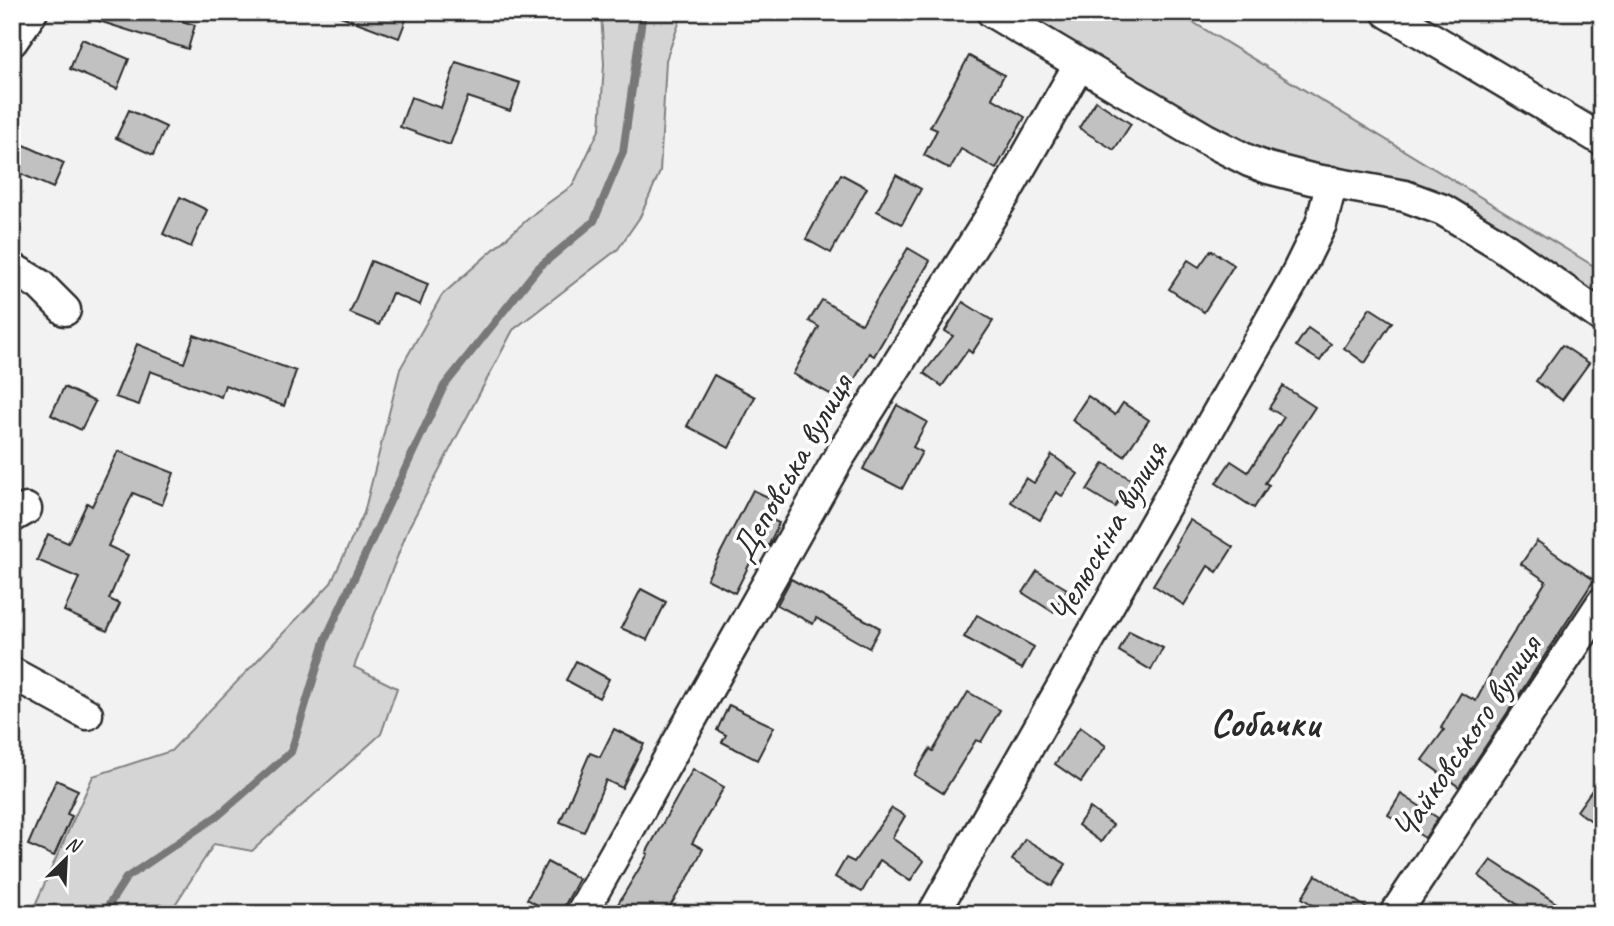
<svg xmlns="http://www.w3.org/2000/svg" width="1614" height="926" viewBox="0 0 1614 926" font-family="Caveat,sans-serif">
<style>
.green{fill:#d5d5d5;stroke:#808080;stroke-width:2}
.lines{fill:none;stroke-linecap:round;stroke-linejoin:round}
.stream{stroke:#787878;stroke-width:8}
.building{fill:#c1c1c1;stroke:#2b2b2b;stroke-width:2}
.minor-casing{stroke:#2b2b2b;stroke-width:35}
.minor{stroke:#fff;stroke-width:30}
.labels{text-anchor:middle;stroke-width:7;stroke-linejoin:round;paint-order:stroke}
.street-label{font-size:35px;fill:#2b2b2b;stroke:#fff}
.quarter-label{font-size:38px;font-weight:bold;fill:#2b2b2b;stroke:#fff}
</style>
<rect width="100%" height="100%" fill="#f2f2f2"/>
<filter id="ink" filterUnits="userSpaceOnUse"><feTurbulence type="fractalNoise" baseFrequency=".0143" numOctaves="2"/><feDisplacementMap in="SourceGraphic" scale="14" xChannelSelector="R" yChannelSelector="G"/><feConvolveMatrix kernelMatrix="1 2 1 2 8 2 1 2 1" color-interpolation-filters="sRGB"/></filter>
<g filter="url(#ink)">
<g class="green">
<polygon points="601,12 683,12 666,60 660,172 640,217 618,249 513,330 409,527 354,667 397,688 381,734 252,851 214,844 169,914 31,914 93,776 171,751 331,583 364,513 400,369 442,295 537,211 573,185 600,128 604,64"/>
<polygon points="1016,12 1176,12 1602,271 1602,301 1453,198 1408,184 1269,158 1206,130"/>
</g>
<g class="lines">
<polyline class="stream" points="103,914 126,878 220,814 291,752 326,638 444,386 538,268 594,221 623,152 643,12"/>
</g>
<g class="building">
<polygon points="87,12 152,12 195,25 188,49 86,17"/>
<polygon points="335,12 409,12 399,38 335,14"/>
<polygon points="82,39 129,59 117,89 70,69"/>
<polygon points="969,56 1004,75 992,98 1025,117 996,169 961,149 950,169 924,155 937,130 930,127"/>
<polygon points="456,62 520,83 510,111 468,97 450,145 400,127 411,97 441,108"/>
<polygon points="1096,101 1131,124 1114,150 1079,128"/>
<polygon points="129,110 166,127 153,155 116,138"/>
<polygon points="22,144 64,163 53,188 12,170"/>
<polygon points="841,174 867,188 831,253 806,239"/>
<polygon points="896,175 921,189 902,224 877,211"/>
<polygon points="180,197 207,210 191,247 163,234"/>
<polygon points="908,248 930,261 874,356 869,353 843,401 793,374 819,327 809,321 822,300 862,324"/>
<polygon points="1211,250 1234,265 1204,312 1169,289 1188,260 1199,267"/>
<polygon points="371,261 428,284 420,305 392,293 379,325 350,313"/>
<polygon points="963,302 993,321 972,353 968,350 942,386 924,373 953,336 945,331"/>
<polygon points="1370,308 1392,322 1365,363 1344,348"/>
<polygon points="1308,328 1331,344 1320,361 1296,346"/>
<polygon points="194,335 296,371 284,406 225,385 221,397 150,371 139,405 115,397 137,344 184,363"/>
<polygon points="1562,345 1589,363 1562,400 1536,381"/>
<polygon points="714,375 755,397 729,448 687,426"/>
<polygon points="1283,386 1315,407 1265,483 1269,485 1254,508 1216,483 1231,461 1248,472 1284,417 1269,408"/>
<polygon points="64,387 95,402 81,430 51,415"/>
<polygon points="1088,396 1115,415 1123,403 1149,420 1124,456 1072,420"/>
<polygon points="897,405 927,422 913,447 922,452 902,489 863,469"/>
<polygon points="118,451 174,473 162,505 133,493 108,546 128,555 109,599 120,604 107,631 64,611 79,578 37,560 48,534 68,543 87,503 92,506"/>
<polygon points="1052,455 1078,474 1062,496 1056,492 1040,520 1011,502 1026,478 1034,483"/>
<polygon points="1104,463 1132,480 1115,507 1087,490"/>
<polygon points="753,490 778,502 770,519 779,523 768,547 760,543 735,593 707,579"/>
<polygon points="1190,520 1233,547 1217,572 1208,566 1184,605 1153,585 1177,546 1175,545"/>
<polygon points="1537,541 1594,580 1459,787 1422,760 1444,730 1441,728 1461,693 1476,701 1500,655 1546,581 1521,564"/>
<polygon points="1037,571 1067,589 1053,612 1023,593"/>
<polygon points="791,579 880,628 869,648 816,618 813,624 777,605"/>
<polygon points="641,589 666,602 647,640 621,628"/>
<polygon points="977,615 1034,647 1022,669 964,637"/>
<polygon points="1129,631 1163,648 1151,670 1119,651"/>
<polygon points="576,661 609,679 599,698 566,680"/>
<polygon points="968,692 1000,710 981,742 976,740 943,793 914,775 930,749 933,751"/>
<polygon points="729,705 774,727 757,760 722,742 726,735 717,730"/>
<polygon points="1080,727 1106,746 1081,782 1055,764"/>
<polygon points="614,729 644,744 622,788 606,780 584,832 560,822 590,753 600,757"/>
<polygon points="693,769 724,787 692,843 703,849 691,873 665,914 612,914 648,854 646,853"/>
<polygon points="1602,776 1602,828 1577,811"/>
<polygon points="56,780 78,790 67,814 72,816 54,856 28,845"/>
<polygon points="1401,794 1438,818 1425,838 1388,815"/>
<polygon points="892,808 905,816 892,838 924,861 910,881 880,860 862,892 835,877 846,858 854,862"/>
<polygon points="1090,808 1113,825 1101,842 1078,825"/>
<polygon points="1025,839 1066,864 1052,886 1012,860"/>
<polygon points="1491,860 1573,914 1530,914 1526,911 1479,876"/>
<polygon points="547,862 579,879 560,914 554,914 527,899"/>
<polygon points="1316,875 1376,914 1327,914 1302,898"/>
</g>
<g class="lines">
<g class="minor-casing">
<g id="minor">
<polyline points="992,12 1204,138 1249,161 1268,168 1311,179 1405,196 1443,210 1496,242 1602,317"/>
<polyline points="1387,12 1602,140"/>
<polyline points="12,41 32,12"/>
<polyline points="12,268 40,285 65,310"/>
<polyline points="12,517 26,509"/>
<polyline points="12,673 87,714"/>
<polyline points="581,914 838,459 1005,194 1079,65"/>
<polyline points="933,914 1294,279 1321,224 1332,182"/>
<polyline points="1395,914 1602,603"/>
</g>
</g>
<use href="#minor" class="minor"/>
</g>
</g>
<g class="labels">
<g class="street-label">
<text transform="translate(791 467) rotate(-60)" y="12">Деповська вулиця</text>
<text transform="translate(1107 532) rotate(-60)" y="12">Челюскіна вулиця</text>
<text transform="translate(1466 737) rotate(-56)" y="12">Чайковського вулиця</text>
</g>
<g class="quarter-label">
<text x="1265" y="736">Собачки</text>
</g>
</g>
<rect width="1614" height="926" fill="none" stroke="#fff" stroke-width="42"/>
<rect x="21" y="21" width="1572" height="884" fill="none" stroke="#2b2b2b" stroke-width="2.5" filter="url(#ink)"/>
<g transform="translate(66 859) rotate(24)" stroke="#ffffff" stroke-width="5" paint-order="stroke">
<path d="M0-5L12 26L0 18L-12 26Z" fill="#2b2b2b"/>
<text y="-10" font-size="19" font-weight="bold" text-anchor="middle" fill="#2b2b2b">N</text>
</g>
</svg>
